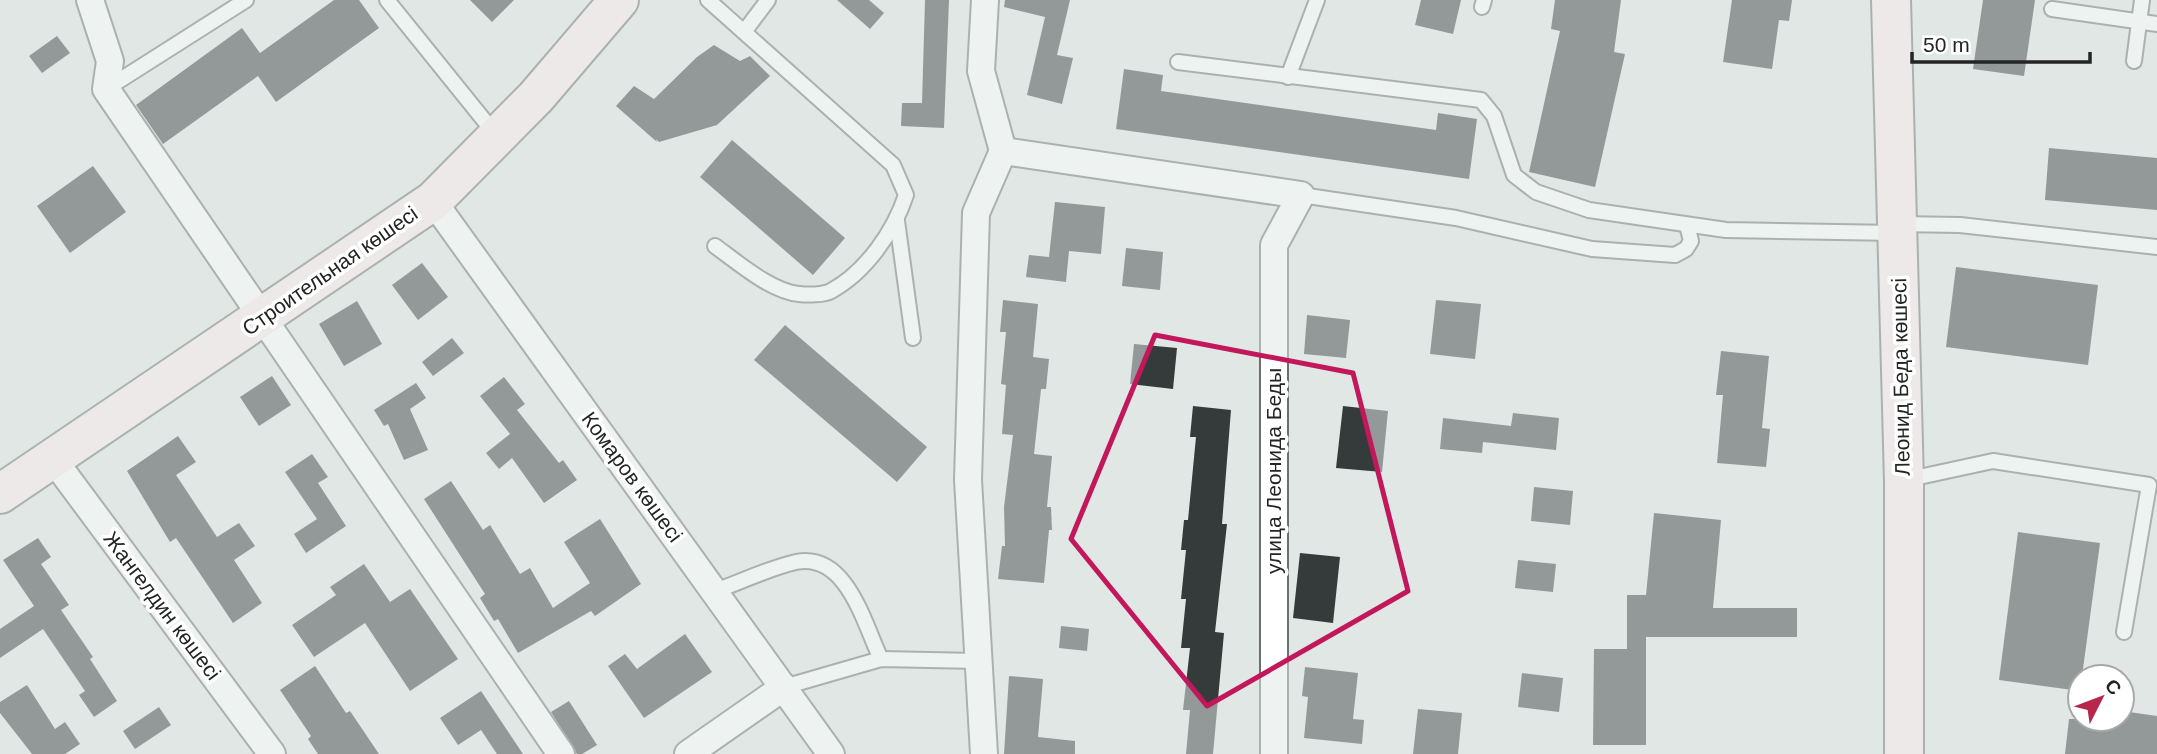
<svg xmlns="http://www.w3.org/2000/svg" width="2157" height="754" viewBox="0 0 2157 754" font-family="Arial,sans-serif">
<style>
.building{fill:#353b3a}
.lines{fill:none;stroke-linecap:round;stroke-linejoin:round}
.lane-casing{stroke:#6a706f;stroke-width:18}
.street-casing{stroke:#6a706f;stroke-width:30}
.secondary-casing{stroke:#6a706f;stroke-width:42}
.lane{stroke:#fff;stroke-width:14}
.street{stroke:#fff;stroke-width:26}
.secondary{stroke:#fcecee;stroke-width:38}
.marked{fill:none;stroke:#c2185b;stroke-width:5;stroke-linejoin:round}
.labels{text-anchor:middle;stroke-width:7;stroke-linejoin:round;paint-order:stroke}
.street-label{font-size:21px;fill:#232525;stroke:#fff}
</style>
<rect width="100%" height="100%" fill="#e0e7e5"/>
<g class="building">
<polygon points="334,0 359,0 379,28 276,102 258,76 163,144 136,105 242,28 260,53"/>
<polygon points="470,0 514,0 492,22"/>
<polygon points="837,0 869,0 884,13 870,29"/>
<polygon points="925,0 949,0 944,128 901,126 902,103 922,103"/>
<polygon points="1005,0 1070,0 1057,55 1073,58 1062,104 1027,95 1045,17 1004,7"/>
<polygon points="1421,0 1461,0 1453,34 1415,25"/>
<polygon points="1555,0 1621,0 1614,52 1625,54 1595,187 1529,172 1560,31 1551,29"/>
<polygon points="1732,0 1792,0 1789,21 1779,20 1772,69 1723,62"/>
<polygon points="1983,0 2035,0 2024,76 1973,69"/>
<polygon points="57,36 70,53 42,73 29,56"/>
<polygon points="714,45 740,61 750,56 770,76 717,125 659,142 656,139 657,142 616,106 634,86 654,99 697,57"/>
<polygon points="1124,69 1163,75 1161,91 1436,130 1438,113 1477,119 1469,179 1116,129"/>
<polygon points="732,140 845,238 813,275 700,177"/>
<polygon points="2049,148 2157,158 2157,210 2045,200"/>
<polygon points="93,166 126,212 70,253 37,206"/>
<polygon points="1055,202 1105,207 1101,254 1069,251 1066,282 1026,277 1029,255 1049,257"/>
<polygon points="1126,248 1163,252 1160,290 1122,286"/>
<polygon points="422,263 448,297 418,320 392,285"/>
<polygon points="1956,267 2098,285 2088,365 1946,347"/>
<polygon points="1003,300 1038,304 1033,357 1049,359 1046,389 1041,389 1034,454 1052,456 1047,507 1051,507 1052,530 1049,530 1044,583 998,579 1002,546 1005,546 1004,507 1013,435 1002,434 1006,385 1001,384 1006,332 1000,332"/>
<polygon points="1436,300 1481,304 1475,359 1430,354"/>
<polygon points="357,301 382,344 344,366 319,324"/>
<polygon points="1307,315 1350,320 1346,358 1304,354"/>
<polygon points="785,325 927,447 897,482 754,360"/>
<polygon points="452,338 464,353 433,376 422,362"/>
<polygon points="1134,344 1177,348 1173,389 1130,384"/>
<polygon points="1721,351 1769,356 1762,428 1770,429 1766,467 1717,463 1723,395 1716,395"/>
<polygon points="272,376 291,405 259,426 240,397"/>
<polygon points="504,377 525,404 517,410 559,463 563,460 577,480 544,503 512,458 499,469 486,453 510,434 480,396"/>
<polygon points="416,383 426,398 410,409 428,450 404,460 388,424 384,426 374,410"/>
<polygon points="1193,406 1231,410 1222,524 1227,524 1215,632 1224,633 1213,754 1186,754 1190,710 1183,710 1190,648 1181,648 1186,599 1181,599 1186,550 1181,550 1184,520 1188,520 1196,437 1190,437"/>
<polygon points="1343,406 1388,411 1382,472 1336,468"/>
<polygon points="1513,413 1559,418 1556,450 1483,442 1482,453 1440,449 1443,418 1511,426"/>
<polygon points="178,436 196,462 176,475 217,537 239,523 255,546 234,560 262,603 233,623 176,538 170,542 127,471"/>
<polygon points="312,454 328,477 318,483 346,526 306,553 294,534 317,519 285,472"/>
<polygon points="451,481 483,530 490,525 520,574 530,568 553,608 590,583 564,542 600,519 641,584 595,616 591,611 518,653 498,619 494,621 480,598 485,594 424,499"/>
<polygon points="1534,487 1573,491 1570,525 1531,521"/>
<polygon points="1654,513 1721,520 1713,608 1797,608 1797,637 1646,637 1646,745 1593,745 1594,649 1627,649 1627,595 1646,595"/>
<polygon points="2018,532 2100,543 2080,691 1999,680"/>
<polygon points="38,538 51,557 41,564 69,605 61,610 93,657 90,659 117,701 94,717 79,695 85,691 43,629 0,658 0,629 34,606 3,560"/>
<polygon points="1300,553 1340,557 1333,623 1293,618"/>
<polygon points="1518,560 1556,564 1553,592 1515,588"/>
<polygon points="364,564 390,602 410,589 458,659 410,691 365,623 314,657 292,625 336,595 330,587"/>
<polygon points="1061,626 1089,629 1087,651 1059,648"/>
<polygon points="685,634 712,672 644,718 608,666 625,654 637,669"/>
<polygon points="315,666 346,713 350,711 379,754 318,754 308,739 311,736 280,690"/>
<polygon points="1305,667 1358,673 1353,719 1364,720 1362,744 1304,738 1308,697 1302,696"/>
<polygon points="1522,673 1563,678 1559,712 1518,707"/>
<polygon points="1009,676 1043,679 1038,737 1075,741 1075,754 1004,754"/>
<polygon points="27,685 55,729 65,722 80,744 65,754 32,754 0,713 0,702"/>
<polygon points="481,691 523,754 497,754 481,730 458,745 440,718"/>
<polygon points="569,701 597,745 582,754 577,754 551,712"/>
<polygon points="159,707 171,725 135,749 123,731"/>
<polygon points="1418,709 1462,713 1458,754 1413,754"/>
<polygon points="2122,711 2157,716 2157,754 2065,754 2069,719 2122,719"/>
</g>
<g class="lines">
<g class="lane-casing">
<g id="lane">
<polyline points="387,0 496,135"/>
<path d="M708,0L893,165L906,195C894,231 866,272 831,291C824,295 807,295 799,294C772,292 737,262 715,246"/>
<polyline points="1482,7 1484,0"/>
<polyline points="2052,9 2157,24"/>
<polyline points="744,32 768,0"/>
<polyline points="2134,61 2142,0"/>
<polyline points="1178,62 1481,100 1494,116 1514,175 1536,192 1589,210 1726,230 1896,233"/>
<polyline points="1288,77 1317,0"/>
<polyline points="106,89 246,0"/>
<polyline points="1301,195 1456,218 1592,249 1675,255 1686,249 1691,241 1687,225"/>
<polyline points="897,221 913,338"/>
<polyline points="1897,224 1960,225 2157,247"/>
<polyline points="1905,480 1993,461 2149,485 2124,632"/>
<path d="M715,591C741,582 769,568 796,562C847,552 864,624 881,659"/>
<polyline points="784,687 881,659 977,661"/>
</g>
</g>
<g class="street-casing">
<g id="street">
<polyline points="90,0 110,61 106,89 561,754"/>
<polyline points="1003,151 1301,195 1274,245 1274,754"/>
<polyline points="433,201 831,754"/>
<polyline points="53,459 272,754"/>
<polyline points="688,754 784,687"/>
<polyline points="984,754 968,480 976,213 1003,151 981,71 985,0"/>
</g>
</g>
<g class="secondary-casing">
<g id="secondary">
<polyline points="1891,0 1904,481 1904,754"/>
<polyline points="0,494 433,201 536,97 619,0"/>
</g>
</g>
<use href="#lane" class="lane"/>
<use href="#street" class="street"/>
<use href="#secondary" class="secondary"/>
</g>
<path d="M0 0H2157V754H0ZM1155,335L1353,373L1408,591L1207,706L1071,539Z" fill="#e0e7e5" fill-opacity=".55" fill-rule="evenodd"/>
<path class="marked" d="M1155,335L1353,373L1408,591L1207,706L1071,539Z"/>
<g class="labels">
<g class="street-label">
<text transform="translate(330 271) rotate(-35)" y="7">Строительная көшесі</text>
<text transform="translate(1901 377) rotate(-91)" y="7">Леонид Беда көшесі</text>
<text transform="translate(1274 471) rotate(-90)" y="7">улица Леонида Беды</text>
<text transform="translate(632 477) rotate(54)" y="7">Комаров көшесі</text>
<text transform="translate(162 606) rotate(53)" y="7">Жангелдин көшесі</text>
</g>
</g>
<g transform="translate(2101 698) rotate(48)"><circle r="33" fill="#ffffff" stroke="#a7a8a8" stroke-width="2"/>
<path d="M0-5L12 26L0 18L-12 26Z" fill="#b7264c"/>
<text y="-10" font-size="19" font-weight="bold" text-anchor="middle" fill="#232525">С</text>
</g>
<path d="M1912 52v10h178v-10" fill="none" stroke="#232525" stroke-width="3.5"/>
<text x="1923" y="52" font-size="21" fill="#232525" stroke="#ffffff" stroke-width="5" paint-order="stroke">50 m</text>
</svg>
